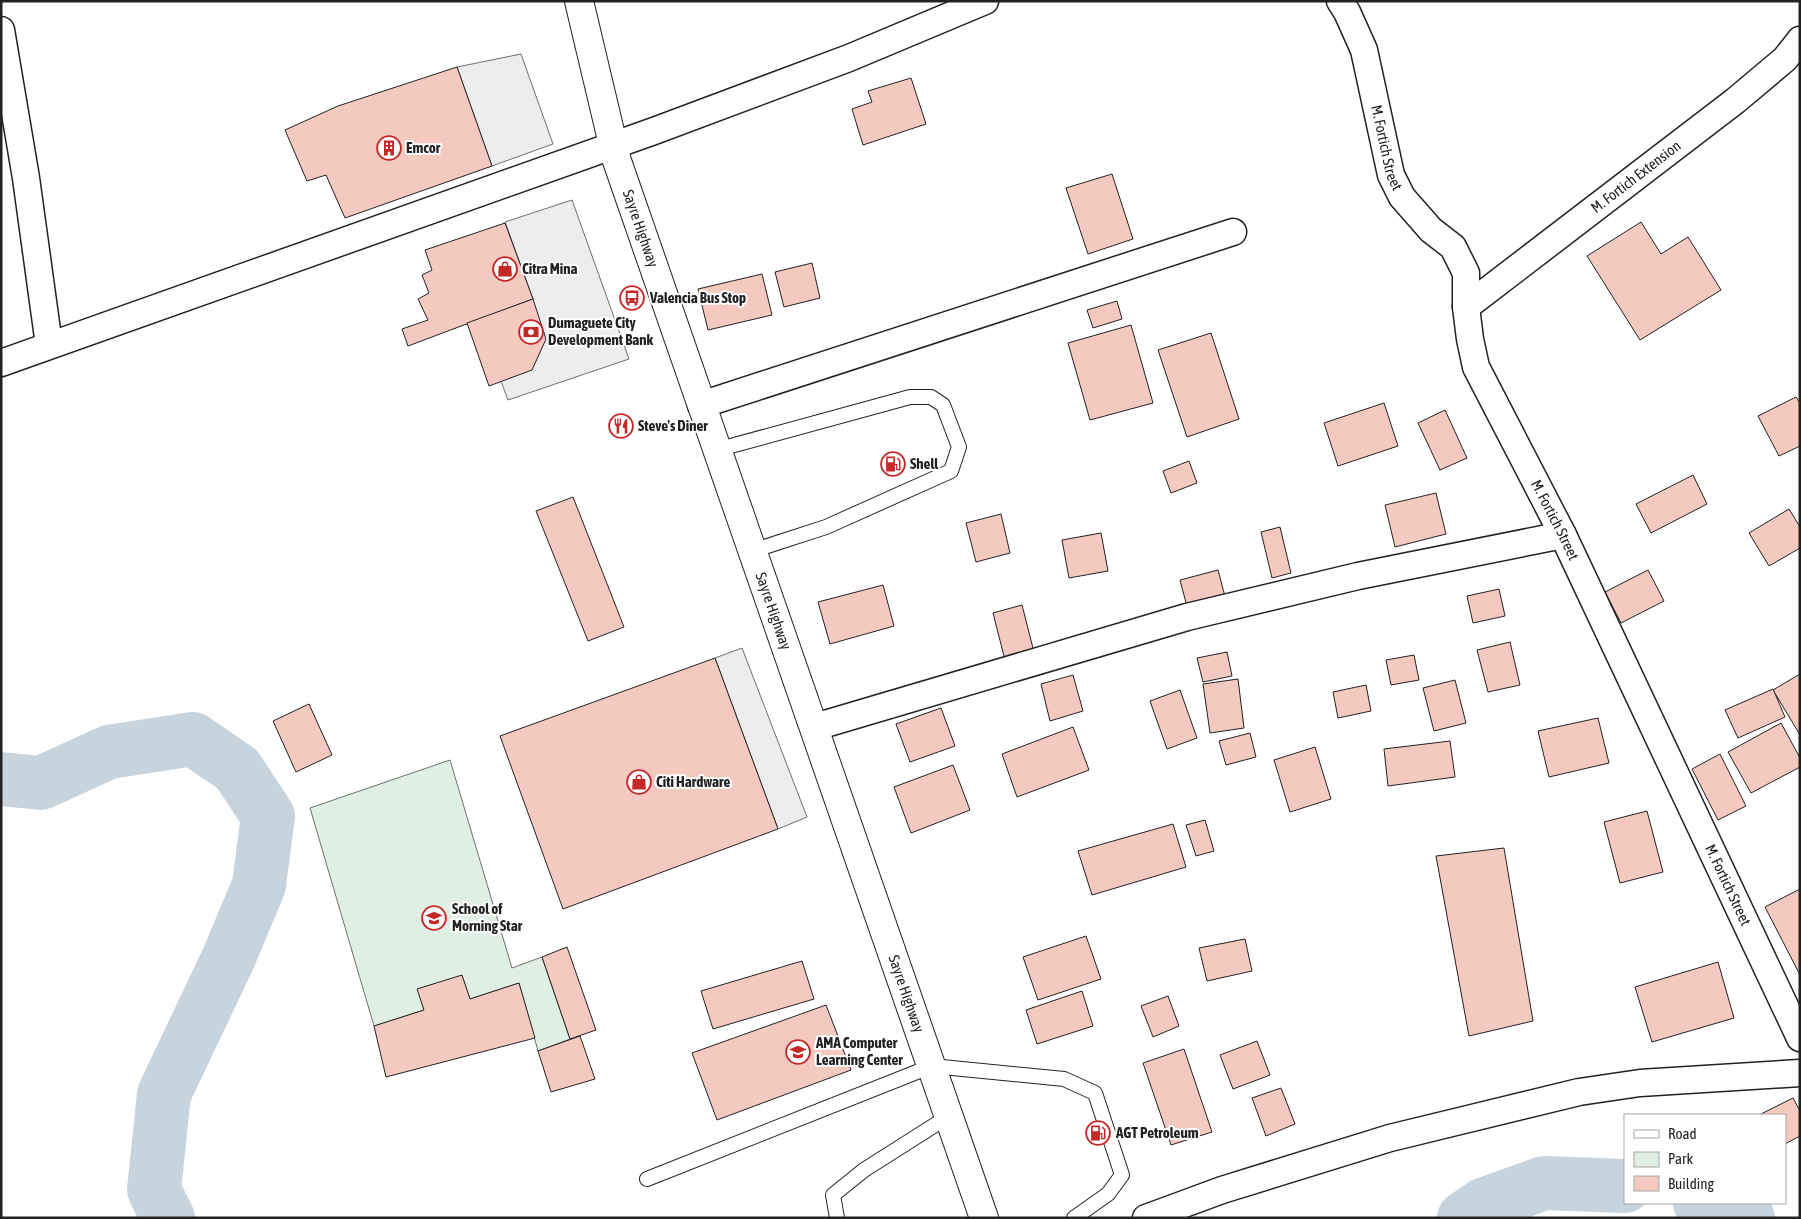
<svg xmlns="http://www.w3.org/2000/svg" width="1801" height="1219" viewBox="0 0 1801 1219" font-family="'Asap Condensed',sans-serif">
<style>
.green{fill:#e0efe3;stroke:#6f6f6f}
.parking{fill:#ededed;stroke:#6f6f6f}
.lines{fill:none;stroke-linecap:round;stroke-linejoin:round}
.river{stroke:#c7d3dd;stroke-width:54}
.building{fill:#f3c9c0;stroke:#222}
.service-casing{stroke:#222;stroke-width:16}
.minor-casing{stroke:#222;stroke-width:29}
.trunk-casing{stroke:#222;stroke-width:30}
.service{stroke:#fff;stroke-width:14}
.minor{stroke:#fff;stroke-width:26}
.trunk{stroke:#fff;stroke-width:28}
.labels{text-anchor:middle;stroke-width:4;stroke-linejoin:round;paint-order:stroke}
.street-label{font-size:15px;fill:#222;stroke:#fff}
.poi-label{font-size:15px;font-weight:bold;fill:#222;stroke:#fff;text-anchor:start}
</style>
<rect width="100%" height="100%" fill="#fff"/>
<polygon class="green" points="450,760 512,968 542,957 570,1039 538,1051 519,983 470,999 462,976 418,989 424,1010 374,1026 310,808"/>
<g class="parking">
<polygon points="521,54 553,144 492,166 457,67"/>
<polygon points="572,200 629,359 508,400 501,381 533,299 505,222"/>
<polygon points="742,648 807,817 778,829 715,658"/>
</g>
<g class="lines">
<g class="river">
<polyline points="1,779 41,783 109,752 193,739 237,769 268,816 259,885 229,957 164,1094 154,1190 168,1218"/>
<polyline points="1700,1203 1748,1218"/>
<polyline points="1464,1218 1483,1205 1544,1183 1625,1186"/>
</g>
</g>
<g class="building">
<polygon points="457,67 492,166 345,218 326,175 307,181 285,130 338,106"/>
<polygon points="911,78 926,124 863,145 852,109 872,102 868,91"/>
<polygon points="1112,174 1133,239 1088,254 1066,188"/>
<polygon points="1641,222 1661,254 1688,237 1721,290 1640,340 1587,256"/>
<polygon points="505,223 533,299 408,346 402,329 428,320 418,299 429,293 422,275 432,270 425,250"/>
<polygon points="812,263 820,298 784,307 775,272"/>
<polygon points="762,274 772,315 708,330 698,289"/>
<polygon points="533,299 546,339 532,370 489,386 467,323"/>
<polygon points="1117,301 1122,319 1093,328 1087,310"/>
<polygon points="1131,325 1153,403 1090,420 1068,343"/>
<polygon points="1211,333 1239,419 1187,437 1158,350"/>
<polygon points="1796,397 1800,403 1800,446 1779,456 1758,416"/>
<polygon points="1384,403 1398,446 1338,466 1324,423"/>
<polygon points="1445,410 1467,458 1440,470 1418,423"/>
<polygon points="1189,461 1197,483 1171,493 1163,471"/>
<polygon points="1693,475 1707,504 1651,533 1636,504"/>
<polygon points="1436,493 1446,534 1395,547 1385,505"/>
<polygon points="573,497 624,627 588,641 536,511"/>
<polygon points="1789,509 1800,527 1800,548 1769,566 1749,533"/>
<polygon points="1001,514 1010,553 976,562 966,523"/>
<polygon points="1280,527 1291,573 1272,578 1261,532"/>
<polygon points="1101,533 1108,571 1069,578 1062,540"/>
<polygon points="1218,570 1227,604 1189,614 1180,580"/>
<polygon points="1648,570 1664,601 1621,623 1605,592"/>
<polygon points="883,585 894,626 830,644 818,602"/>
<polygon points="1499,589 1505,616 1473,623 1467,596"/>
<polygon points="1022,605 1035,656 1006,664 993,613"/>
<polygon points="1510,642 1520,685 1488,692 1477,650"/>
<polygon points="1227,652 1232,676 1203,682 1197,658"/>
<polygon points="1414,655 1419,680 1391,685 1386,660"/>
<polygon points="715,658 778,829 563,909 500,736"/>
<polygon points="1800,674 1800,735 1773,690"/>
<polygon points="1073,675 1083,711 1050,721 1041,684"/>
<polygon points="1238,679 1244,728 1210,733 1203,684"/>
<polygon points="1455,680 1466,723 1434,731 1423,688"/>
<polygon points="1366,685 1371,711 1338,718 1333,692"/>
<polygon points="1773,689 1785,717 1738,738 1725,710"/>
<polygon points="1180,690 1197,738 1167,749 1150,701"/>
<polygon points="309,704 332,755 296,772 273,721"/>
<polygon points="941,708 955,746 910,762 896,724"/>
<polygon points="1598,718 1609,763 1549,777 1538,731"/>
<polygon points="1781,723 1800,758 1800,767 1751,793 1728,752"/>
<polygon points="1073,727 1089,770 1017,797 1002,754"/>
<polygon points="1250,733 1256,757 1226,765 1219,741"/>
<polygon points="1450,741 1455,777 1388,786 1384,749"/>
<polygon points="1315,747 1331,799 1290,812 1274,760"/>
<polygon points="1720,754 1746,806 1718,820 1692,769"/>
<polygon points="953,765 970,810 911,833 894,787"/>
<polygon points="1647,811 1663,872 1620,883 1604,822"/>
<polygon points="1205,820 1214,851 1196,856 1186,825"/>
<polygon points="1173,824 1186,867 1092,895 1078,851"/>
<polygon points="1504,848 1533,1021 1469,1036 1436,856"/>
<polygon points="1800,889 1800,975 1765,907"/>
<polygon points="1086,936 1101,979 1038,1000 1023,957"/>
<polygon points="1245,939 1252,971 1207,981 1199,948"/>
<polygon points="567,947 596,1030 570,1039 542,957"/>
<polygon points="802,961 814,999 713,1029 701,991"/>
<polygon points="1718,962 1734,1018 1652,1042 1635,987"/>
<polygon points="462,975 470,999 519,983 535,1038 386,1077 374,1026 424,1010 417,989"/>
<polygon points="1082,991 1093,1026 1037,1044 1026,1010"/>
<polygon points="1168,996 1179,1026 1153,1037 1141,1006"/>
<polygon points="826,1005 851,1070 717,1120 692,1053"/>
<polygon points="580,1036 595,1079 551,1092 538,1051"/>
<polygon points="1257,1041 1270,1075 1233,1089 1220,1055"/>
<polygon points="1184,1049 1212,1132 1171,1145 1143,1063"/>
<polygon points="1281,1088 1295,1124 1266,1136 1252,1098"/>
<polygon points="1793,1098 1800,1111 1800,1136 1785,1144 1785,1115 1759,1115"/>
</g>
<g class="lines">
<g class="service-casing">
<g id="service">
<polyline points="716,450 910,397 931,397 943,405 959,447 951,471 826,527 752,551"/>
<polyline points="647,1179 932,1066 1064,1079 1095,1093 1122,1175 1108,1194 1074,1218"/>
<polyline points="837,1218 833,1195 864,1170 949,1116"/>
</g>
</g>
<g class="minor-casing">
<g id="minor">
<path id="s1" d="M1340,1L1347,12L1364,50L1391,175L1402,197L1431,230L1453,247L1466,273V307L1470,339L1476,367L1563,535L1800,1038"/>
<polyline points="1,30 26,178 49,345"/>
<path id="s2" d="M1466,307L1735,101L1785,59L1800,40"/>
<polyline points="1,363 654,131 849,58 985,1"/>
<polyline points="701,405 1233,232"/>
<polyline points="815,727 1187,617 1358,576 1563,535"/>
<polyline points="1146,1218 1222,1190 1390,1138 1579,1092 1640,1083 1800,1073"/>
</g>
</g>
<g class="trunk-casing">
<g id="trunk">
<path id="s3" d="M579,1L617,161L984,1218"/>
</g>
</g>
<use href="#service" class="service"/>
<use href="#minor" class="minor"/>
<use href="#trunk" class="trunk"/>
</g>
<defs>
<g id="building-ring" transform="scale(1.25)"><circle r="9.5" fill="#fff" stroke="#c62828" stroke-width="1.5"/><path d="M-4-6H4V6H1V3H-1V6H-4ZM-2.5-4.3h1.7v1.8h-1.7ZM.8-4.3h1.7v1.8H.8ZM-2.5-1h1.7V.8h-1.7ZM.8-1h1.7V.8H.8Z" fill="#c62828"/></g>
<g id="shop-ring" transform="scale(1.25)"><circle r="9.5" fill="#fff" stroke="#c62828" stroke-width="1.5"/><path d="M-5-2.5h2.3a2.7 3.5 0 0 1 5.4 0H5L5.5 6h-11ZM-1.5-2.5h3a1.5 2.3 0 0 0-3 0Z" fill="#c62828"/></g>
<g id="bus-ring" transform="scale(1.25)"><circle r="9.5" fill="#fff" stroke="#c62828" stroke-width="1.5"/><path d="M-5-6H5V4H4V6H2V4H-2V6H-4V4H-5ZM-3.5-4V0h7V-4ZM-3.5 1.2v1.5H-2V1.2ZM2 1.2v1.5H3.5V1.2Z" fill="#c62828"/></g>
<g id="bank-ring" transform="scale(1.25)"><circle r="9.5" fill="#fff" stroke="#c62828" stroke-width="1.5"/><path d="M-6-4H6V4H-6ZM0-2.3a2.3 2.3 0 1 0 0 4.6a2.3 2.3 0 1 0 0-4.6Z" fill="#c62828"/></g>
<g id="restaurant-ring" transform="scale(1.25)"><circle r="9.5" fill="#fff" stroke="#c62828" stroke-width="1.5"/><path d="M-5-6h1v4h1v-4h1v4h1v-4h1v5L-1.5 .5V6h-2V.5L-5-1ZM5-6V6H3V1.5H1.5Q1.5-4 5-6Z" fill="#c62828"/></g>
<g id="fuel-ring" transform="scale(1.25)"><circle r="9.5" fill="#fff" stroke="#c62828" stroke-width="1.5"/><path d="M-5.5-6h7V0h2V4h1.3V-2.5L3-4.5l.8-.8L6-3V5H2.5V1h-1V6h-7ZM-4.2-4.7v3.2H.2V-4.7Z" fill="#c62828"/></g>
<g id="school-ring" transform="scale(1.25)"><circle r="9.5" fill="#fff" stroke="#c62828" stroke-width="1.5"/><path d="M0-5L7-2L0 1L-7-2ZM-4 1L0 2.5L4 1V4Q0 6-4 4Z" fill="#c62828"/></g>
<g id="university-ring" transform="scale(1.25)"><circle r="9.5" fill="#fff" stroke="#c62828" stroke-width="1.5"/><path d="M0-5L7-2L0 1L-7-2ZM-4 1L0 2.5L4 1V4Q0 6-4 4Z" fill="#c62828"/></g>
</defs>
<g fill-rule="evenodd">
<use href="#building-ring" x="389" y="148"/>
<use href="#shop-ring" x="505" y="269"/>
<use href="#bus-ring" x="632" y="298"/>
<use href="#bank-ring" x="531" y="332"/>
<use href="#restaurant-ring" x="621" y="426"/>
<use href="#fuel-ring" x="893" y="464"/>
<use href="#shop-ring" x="639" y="782"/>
<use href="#school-ring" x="434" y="918"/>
<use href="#university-ring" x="798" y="1052"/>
<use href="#fuel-ring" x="1098" y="1133"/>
</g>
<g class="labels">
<g class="street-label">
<text dy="5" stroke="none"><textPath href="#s1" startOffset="155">M. Fortich Street</textPath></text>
<text dy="5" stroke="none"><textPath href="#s2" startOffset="214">M. Fortich Extension</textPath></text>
<text dy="5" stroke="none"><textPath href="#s3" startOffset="236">Sayre Highway</textPath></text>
<text dy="5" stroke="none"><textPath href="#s1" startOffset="575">M. Fortich Street</textPath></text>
<text dy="5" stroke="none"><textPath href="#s3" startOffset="641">Sayre Highway</textPath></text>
<text dy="5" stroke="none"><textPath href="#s1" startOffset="979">M. Fortich Street</textPath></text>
<text dy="5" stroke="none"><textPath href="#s3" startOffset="1046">Sayre Highway</textPath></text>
</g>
<g class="poi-label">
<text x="406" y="153">Emcor</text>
<text x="522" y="274">Citra Mina</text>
<text x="650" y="303">Valencia Bus Stop</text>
<text x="548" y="328">Dumaguete City<tspan x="548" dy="17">Development Bank</tspan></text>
<text x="638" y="431">Steve's Diner</text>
<text x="910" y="469">Shell</text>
<text x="656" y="787">Citi Hardware</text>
<text x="452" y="914">School of<tspan x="452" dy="17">Morning Star</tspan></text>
<text x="816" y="1048">AMA Computer<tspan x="816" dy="17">Learning Center</tspan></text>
<text x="1116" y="1138">AGT Petroleum</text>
</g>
</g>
<rect width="1801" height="1219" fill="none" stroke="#222222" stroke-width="5"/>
<rect x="1624" y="1114" width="162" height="90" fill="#ffffff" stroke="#a7a7a7"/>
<rect x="1634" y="1130" width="25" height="8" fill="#ffffff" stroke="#a7a7a7"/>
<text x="1668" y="1139" font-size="15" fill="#222222">Road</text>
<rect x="1634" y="1152" width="25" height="15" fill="#e0efe3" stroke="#a7a7a7"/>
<text x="1668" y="1164" font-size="15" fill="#222222">Park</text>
<rect x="1634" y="1176" width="25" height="15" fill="#f3c9c0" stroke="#a7a7a7"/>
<text x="1668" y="1189" font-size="15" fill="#222222">Building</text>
</svg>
